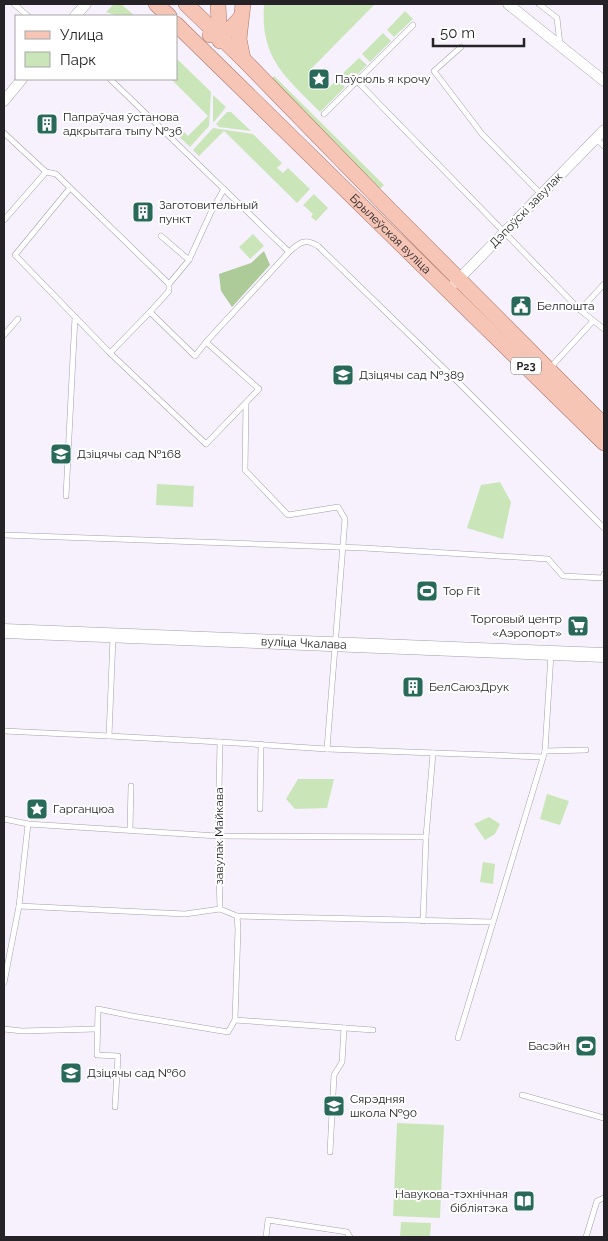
<svg xmlns="http://www.w3.org/2000/svg" width="608" height="1241" viewBox="0 0 608 1241" font-family="Raleway,sans-serif">
<style>
.green{fill:#cae6b9}
.forest{fill:#accb98}
.lines{fill:none;stroke-linecap:round;stroke-linejoin:round}
.lane-casing{stroke:#a49faa;stroke-width:6}
.street-casing{stroke:#a49faa;stroke-width:11}
.secondary-casing{stroke:#a49faa;stroke-width:15}
.primary-casing{stroke:#a97365;stroke-width:16}
.lane{stroke:#fff;stroke-width:5}
.street{stroke:#fff;stroke-width:10}
.secondary{stroke:#fff;stroke-width:14}
.primary{stroke:#f6c5b6;stroke-width:15}
.labels{text-anchor:middle;stroke-width:4;stroke-linejoin:round;paint-order:stroke}
.shield{fill:#fff;stroke:#666568;stroke-width:1}
.shield-label{font-size:11px;font-weight:bold;fill:#252327}
.poi-label{font-size:12px;fill:#252327;stroke:#fff;text-anchor:start}
.street-label{font-size:12px;fill:#252327;stroke:#fff}
</style>
<rect width="100%" height="100%" fill="#f7f1fd"/>
<g class="green">
<polygon points="114,4 121,4 135,16 118,16 106,12"/>
<path d="M264,4H375L310,70L328,88L337,80L345,87L320,112C285,76 260,59 264,4Z"/>
<polygon points="405,11 413,19 394,37 387,30"/>
<polygon points="383,33 391,41 370,62 362,54"/>
<polygon points="176,58 211,92 209,126 190,147 173,131 178,126 188,136 208,116 171,79 176,79"/>
<polygon points="359,58 367,65 348,84 340,76"/>
<polygon points="274,76 384,185 381,188 378,188 270,80"/>
<polygon points="213,95 226,107 214,122 213,121"/>
<polygon points="227,112 231,112 251,131 219,127 216,124"/>
<polygon points="213,128 253,134 282,163 277,168 283,173 288,168 310,189 297,203 224,131 199,156 193,150"/>
<polygon points="314,194 328,208 316,221 311,217 313,214 303,205"/>
<polygon points="253,234 264,246 250,259 239,247"/>
<polygon points="500,482 511,502 503,539 467,528 481,485"/>
<polygon points="157,484 194,486 193,507 156,505"/>
<polygon points="298,779 334,779 327,808 295,809 286,799"/>
<polygon points="547,794 569,801 560,825 540,819"/>
<polygon points="489,817 500,824 495,834 485,840 474,824"/>
<polygon points="483,862 495,864 493,884 480,882"/>
<polygon points="397,1123 444,1125 440,1218 393,1216"/>
<polygon points="401,1222 431,1223 430,1237 400,1237"/>
</g>
<polygon class="forest" points="264,251 270,265 232,307 221,291 219,274 251,263"/>
<g class="lines">
<g class="lane-casing">
<g id="lane">
<polyline points="14,4 28,16"/>
<polyline points="539,4 557,18 560,45"/>
<polyline points="413,25 357,81 580,310 604,329"/>
<polyline points="461,47 434,71 482,134 541,194"/>
<path d="M110,79L289,252C300,242 305,238 318,246L459,383L604,528"/>
<polyline points="324,114 357,81"/>
<polyline points="4,133 46,172 56,174 169,284 189,260 212,210 224,189"/>
<polyline points="596,139 604,146"/>
<polyline points="70,188 15,255 110,353 206,444 259,389 206,342 195,356 150,312 169,291 169,284"/>
<polyline points="4,220 46,172"/>
<polyline points="161,236 189,260"/>
<polyline points="580,310 604,284"/>
<polyline points="4,335 18,319"/>
<polyline points="206,342 289,252"/>
<polyline points="110,353 150,312"/>
<polyline points="550,368 593,321"/>
<polyline points="246,403 245,470 288,515 338,507 345,519 327,749"/>
<polyline points="66,496 75,317"/>
<polyline points="4,535 364,548 548,559 563,576 603,578 604,574"/>
<polyline points="113,637 109,736 220,742 218,836 220,909"/>
<polyline points="4,731 109,736"/>
<polyline points="220,742 327,749 543,757"/>
<polyline points="545,751 551,654"/>
<polyline points="260,809 261,744"/>
<polyline points="4,819 28,824 19,906 4,983"/>
<polyline points="28,824 218,836 426,837 423,921"/>
<polyline points="130,830 131,786"/>
<polyline points="426,837 433,753"/>
<polyline points="19,906 185,914 220,909"/>
<polyline points="220,909 237,916 493,922"/>
<polyline points="235,1020 373,1030"/>
<polyline points="4,1029 22,1031 96,1029"/>
<polyline points="458,1038 545,751 586,750"/>
<polyline points="522,1095 604,1118"/>
<polyline points="115,1107 118,1056 97,1055 98,1009 132,1016 228,1032 235,1020 238,929 237,916"/>
<polyline points="330,1152 334,1075 342,1062 344,1028"/>
<polyline points="266,1237 268,1220 347,1232 350,1237"/>
<polyline points="586,1237 597,1201 604,1198"/>
</g>
</g>
<g class="street-casing">
<g id="street">
<polyline points="508,4 604,81"/>
<polyline points="75,16 86,4"/>
<polyline points="4,101 22,79"/>
<polyline points="455,283 604,130"/>
</g>
</g>
<g class="secondary-casing">
<g id="secondary">
<path id="s1" d="M4,631L604,655"/>
</g>
</g>
<g class="primary-casing">
<g id="primary">
<polyline points="156,4 169,16"/>
<polyline points="186,4 243,59 390,210 604,425"/>
<polyline points="218,4 220,41"/>
<polyline points="243,4 239,39 243,59"/>
<path id="s2" d="M176,24L604,443"/>
<path d="M210,35C225,36 232,28 241,17"/>
</g>
</g>
<use href="#lane" class="lane"/>
<use href="#street" class="street"/>
<use href="#secondary" class="secondary"/>
<use href="#primary" class="primary"/>
</g>
<defs>
<g id="sight-square" transform="scale(1.125)"><rect x="-9" y="-9" width="18" height="18" rx="4" fill="#286959" stroke="#fff"/><path d="M0-6L1.8-2.2L6-1.7L2.9 1.2L3.7 5.4L0 3.3L-3.7 5.4L-2.9 1.2L-6-1.7L-1.8-2.2Z" fill="#fff"/></g>
<g id="building-square" transform="scale(1.125)"><rect x="-9" y="-9" width="18" height="18" rx="4" fill="#286959" stroke="#fff"/><path d="M-4-6H4V6H1V3H-1V6H-4ZM-2.5-4.3h1.7v1.8h-1.7ZM.8-4.3h1.7v1.8H.8ZM-2.5-1h1.7V.8h-1.7ZM.8-1h1.7V.8H.8Z" fill="#fff"/></g>
<g id="civic-square" transform="scale(1.125)"><rect x="-9" y="-9" width="18" height="18" rx="4" fill="#286959" stroke="#fff"/><path d="M-.6-6.5H3V-4.5H.6V-3L4-1V1h2V6H-6V1h2V-1L-.6-3ZM-1.2 2.5V6h2.4V2.5Z" fill="#fff"/></g>
<g id="school-square" transform="scale(1.125)"><rect x="-9" y="-9" width="18" height="18" rx="4" fill="#286959" stroke="#fff"/><path d="M0-5L7-2L0 1L-7-2ZM-4 1L0 2.5L4 1V4Q0 6-4 4Z" fill="#fff"/></g>
<g id="stadium-square" transform="scale(1.125)"><rect x="-9" y="-9" width="18" height="18" rx="4" fill="#286959" stroke="#fff"/><path d="M0-5a6.5 5 0 1 0 0 10a6.5 5 0 1 0 0-10ZM-3.5-1.8h7v3.6h-7Z" fill="#fff"/></g>
<g id="supermarket-square" transform="scale(1.125)"><rect x="-9" y="-9" width="18" height="18" rx="4" fill="#286959" stroke="#fff"/><path d="M-6-5.5h2.5l.6 2H6L4.5 2H-2.5L-4.4-4H-6ZM-1.5 3.2a1.3 1.3 0 1 0 .1 0ZM3 3.2a1.3 1.3 0 1 0 .1 0Z" fill="#fff"/></g>
<g id="library-square" transform="scale(1.125)"><rect x="-9" y="-9" width="18" height="18" rx="4" fill="#286959" stroke="#fff"/><path d="M-6-4Q-3-5.5-.7-3.5V5Q-3 3-6 4ZM6-4Q3-5.5 .7-3.5V5Q3 3 6 4Z" fill="#fff"/></g>
</defs>
<g fill-rule="evenodd">
<use href="#sight-square" x="319" y="79"/>
<use href="#building-square" x="47" y="124"/>
<use href="#building-square" x="143" y="212"/>
<use href="#civic-square" x="521" y="306"/>
<use href="#school-square" x="343" y="375"/>
<use href="#school-square" x="61" y="454"/>
<use href="#stadium-square" x="427" y="591"/>
<use href="#supermarket-square" x="578" y="626"/>
<use href="#building-square" x="413" y="687"/>
<use href="#sight-square" x="37" y="809"/>
<use href="#stadium-square" x="586" y="1046"/>
<use href="#school-square" x="71" y="1073"/>
<use href="#school-square" x="334" y="1106"/>
<use href="#library-square" x="524" y="1201"/>
</g>
<g class="labels">
<rect class="shield" x="511" y="357.5" width="30" height="17" rx="4"/>
<g class="shield-label">
<text x="526" y="370">Р23</text>
</g>
<g class="poi-label">
<text x="335" y="83">Паўсюль я крочу</text>
<text x="63" y="121">Папраўчая ўстанова<tspan x="63" dy="14">адкрытага тыпу №36</tspan></text>
<text x="159" y="209">Заготовительный<tspan x="159" dy="14">пункт</tspan></text>
<text x="537" y="310">Белпошта</text>
<text x="359" y="379">Дзіцячы сад №389</text>
<text x="77" y="458">Дзіцячы сад №168</text>
<text x="443" y="595">Top Fit</text>
<text x="562" y="623" text-anchor="end">Торговый центр<tspan x="562" dy="14">«Аэропорт»</tspan></text>
<text x="429" y="691">БелСаюзДрук</text>
<text x="53" y="813">Гарганцюа</text>
<text x="570" y="1050" text-anchor="end">Басэйн</text>
<text x="87" y="1077">Дзіцячы сад №60</text>
<text x="350" y="1103">Сярэдняя<tspan x="350" dy="14">школа №90</tspan></text>
<text x="508" y="1198" text-anchor="end">Навукова-тэхнічная<tspan x="508" dy="14">бібліятэка</tspan></text>
</g>
<g class="street-label">
<text transform="translate(526 210) rotate(-46)" y="4">Дэпоўскі завулак</text>
<text dy="4" stroke="none"><textPath href="#s2" startOffset="300">Брылеўская вуліца</textPath></text>
<text dy="4" stroke="none"><textPath href="#s1" startOffset="300">вуліца Чкалава</textPath></text>
<text transform="translate(219 836) rotate(-90)" y="4">завулак Майкава</text>
</g>
</g>
<rect width="608" height="1241" fill="none" stroke="#252327" stroke-width="10"/>
<rect x="15" y="15" width="162" height="65" fill="#ffffff" stroke="#a8a7a9"/>
<rect x="25" y="31" width="25" height="8" fill="#f6c5b6" stroke="#a8a7a9"/>
<text x="60" y="40" font-size="15" fill="#252327">Улица</text>
<rect x="25" y="52" width="25" height="15" fill="#cae6b9" stroke="#a8a7a9"/>
<text x="60" y="65" font-size="15" fill="#252327">Парк</text>
<path d="M433 38v8h91v-8" fill="none" stroke="#252327" stroke-width="2.5"/>
<text x="440" y="38" font-size="15" fill="#252327" stroke="#ffffff" stroke-width="4" paint-order="stroke">50 m</text>
</svg>
